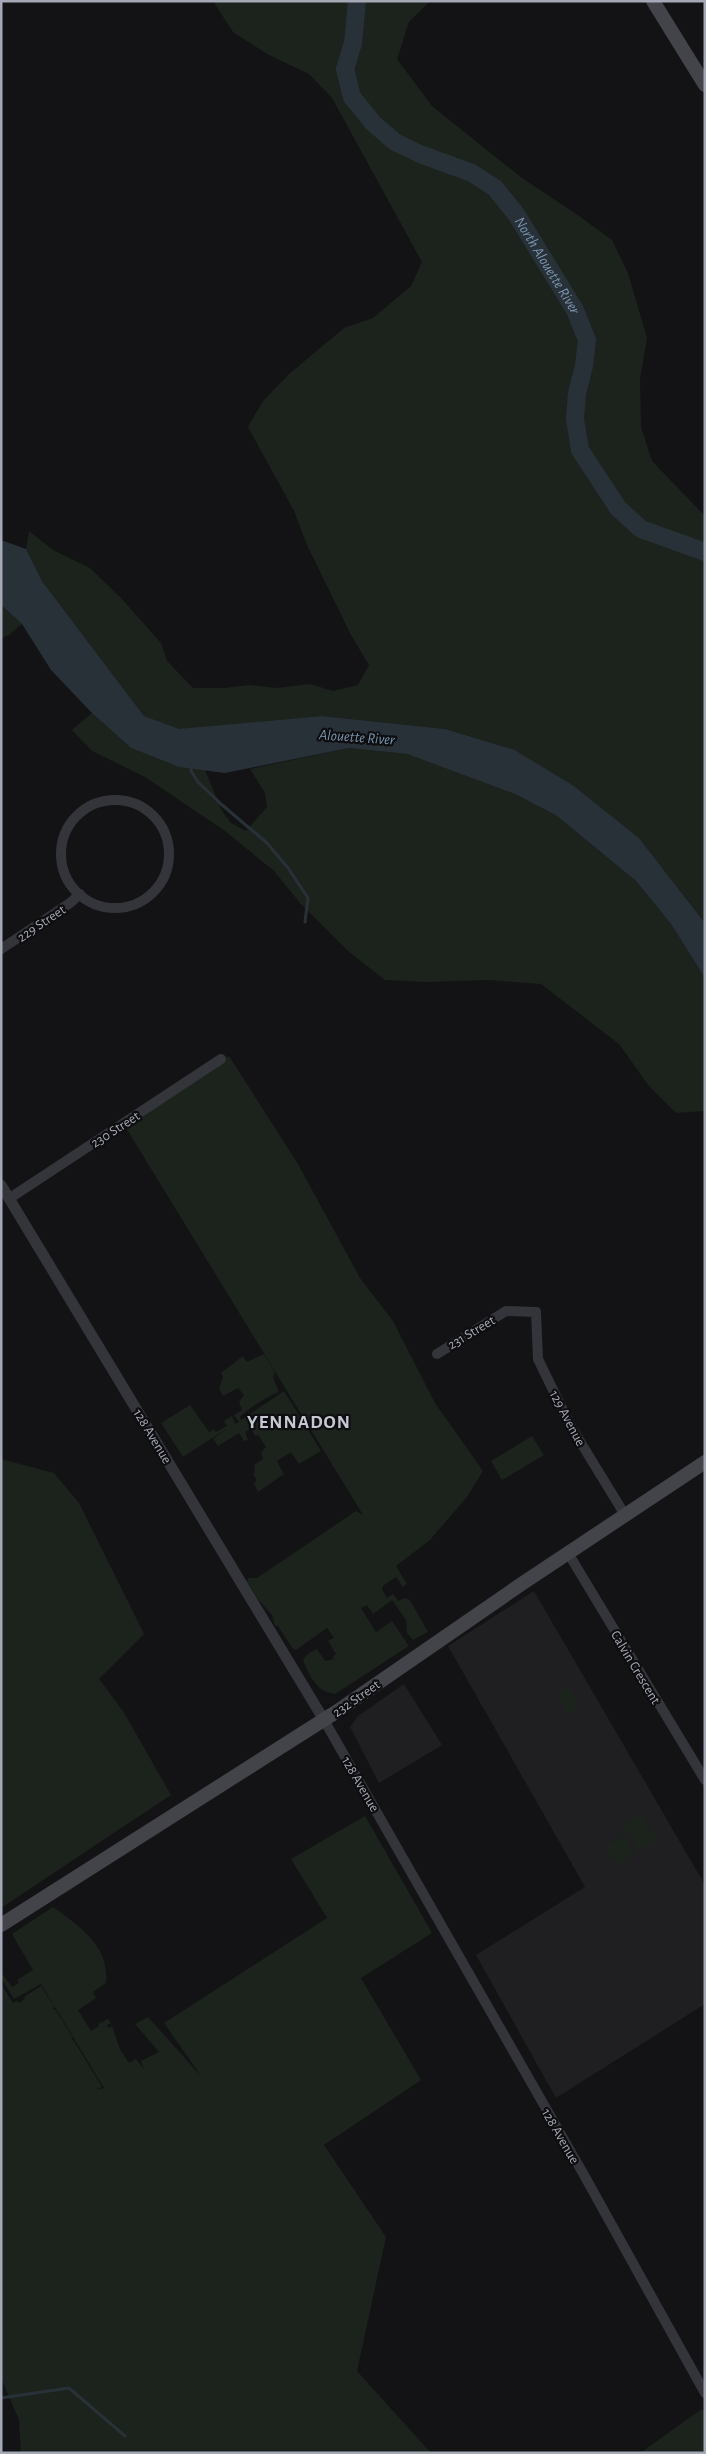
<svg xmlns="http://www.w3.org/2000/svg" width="706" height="2454" viewBox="0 0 706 2454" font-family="'Alegreya Sans',sans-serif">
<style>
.built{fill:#1f1f22}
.green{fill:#1b231c}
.water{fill:#293138}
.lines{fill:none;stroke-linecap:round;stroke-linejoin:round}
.stream{stroke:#293138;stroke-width:3}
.river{stroke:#293138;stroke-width:18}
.minor{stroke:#34353a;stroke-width:10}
.tertiary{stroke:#34353a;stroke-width:11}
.secondary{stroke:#42444a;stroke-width:14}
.labels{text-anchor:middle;stroke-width:4.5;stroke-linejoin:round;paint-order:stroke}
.street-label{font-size:14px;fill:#a5a9b5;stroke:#0e0e10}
.water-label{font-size:15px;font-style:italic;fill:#7b96b1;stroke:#0e0e10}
.district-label{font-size:19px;font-weight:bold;letter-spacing:1px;fill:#c6c8d1;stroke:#0e0e10}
</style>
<rect width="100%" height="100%" fill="#131315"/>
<g class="built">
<polygon points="534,1591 705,1885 705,2004 556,2098 476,1955 585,1887 448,1646"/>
<polygon points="404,1684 442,1745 379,1783 350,1727 358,1716"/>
</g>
<g class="green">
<polygon points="213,1 430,1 409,22 397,59 432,106 522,178 575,213 612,240 628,273 647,338 640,379 641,427 652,461 705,516 705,923 639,838 574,786 515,750 445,729 322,716 179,730 144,716 42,581 26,549 29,531 53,550 90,568 121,598 161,643 167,661 193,688 223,688 250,685 277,688 310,684 333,691 358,685 369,665 351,635 307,545 294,511 248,427 263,401 289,374 344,328 373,318 411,286 422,262 332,98 309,74 267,54 233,32"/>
<polygon points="1,605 22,624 9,635 1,638"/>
<polygon points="92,713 131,748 179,767 205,770 222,811 231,823 246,831 267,807 265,793 250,769 349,748 407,754 515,794 557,816 636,881 671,924 705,978 705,1111 676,1113 649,1086 619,1044 541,984 488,980 426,982 385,980 348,951 300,903 274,871 225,831 145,777 92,751 72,730"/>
<path d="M229,1056L298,1164L360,1278L393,1321L435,1403L483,1471L467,1497L430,1540L396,1566L407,1584L403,1587L396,1577L383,1586L382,1589L387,1598L393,1594L398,1601L404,1598L410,1600L428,1632L413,1640L407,1633L406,1620L392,1600L373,1614L367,1605L361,1608L376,1632L392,1621L409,1646L335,1694C318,1693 308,1675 303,1659L309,1653L317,1649L325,1661L334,1659L333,1656L336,1654L328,1641L334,1638L327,1628L296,1650L293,1649L278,1626H275L272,1615L257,1598L247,1581L248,1578H257L356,1511L363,1515L123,1123L221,1059Z"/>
<path d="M264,1354L275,1372L273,1378L279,1392C267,1397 248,1408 240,1417L241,1420L284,1391L321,1451L299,1464L291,1452L277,1461L284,1474L258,1492L254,1484L257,1480L253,1474L255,1472L254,1465L263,1459L261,1452L266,1447L258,1435L255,1436L251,1428L245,1432L248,1440L244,1441L239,1433L218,1446L213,1439L226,1429L183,1457L161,1423L190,1405L209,1432L214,1429L216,1432L227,1426L224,1421L232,1416L235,1424L239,1422L234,1415L242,1410L239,1402L244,1395L238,1388L223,1396L219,1389L223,1377L221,1373L243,1356L247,1362Z"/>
<polygon points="532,1436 544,1455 502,1480 491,1461"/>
<polygon points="1,1459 54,1473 79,1503 144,1634 99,1679 123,1711 171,1795 1,1908"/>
<polygon points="569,1686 580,1707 567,1714 556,1694"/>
<polygon points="642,1814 658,1840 640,1852 623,1825"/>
<path d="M365,1816L432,1933L361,1978L421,2080L324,2145L386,2237L357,2371L431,2453H21L19,2420L1,2378V1984L13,2003L17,2001L19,2003L25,1999L24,1997L41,1986L54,2006L53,2010L55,2009L73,2038L71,2039L74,2041L102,2087L94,2090L104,2088L41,1984L14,1999L1,1978V1972L12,1987L19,1983L17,1980L33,1970L12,1934L53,1907C79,1926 110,1946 106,1983L93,1992L96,1998L78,2010L91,2031L99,2026L98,2024L108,2019L111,2023L107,2025L109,2028L112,2026L120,2049L129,2063L136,2059L144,2069L141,2061L159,2052L135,2024L148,2017L201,2076L164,2023L327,1918L291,1859Z"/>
<polygon points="624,1835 635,1854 617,1865 605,1847"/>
<polygon points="702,2409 705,2413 705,2453 640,2453"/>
</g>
<polygon class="water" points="1,540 26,549 42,581 144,716 179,729 322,716 445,729 515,750 574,786 639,838 705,923 705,978 671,924 636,881 557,816 515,794 407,754 349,748 225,773 179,767 131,748 92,713 51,670 22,624 1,605"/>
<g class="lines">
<g class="stream">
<polyline points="191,766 191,771 198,782 221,804 267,843 288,868 308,898 305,922"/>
<polyline points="1,2398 69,2388 125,2436"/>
</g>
<path class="river" id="s1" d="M357,1L353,43L345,69L352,97L373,123L395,142L420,154L472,173L495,188L516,214L575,310L587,340L584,366L577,393L575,419L580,450L618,508L641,529L705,552"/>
<g class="minor">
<circle cx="115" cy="854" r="54"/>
<polyline points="1,949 70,903 80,894"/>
<polyline points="10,1198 221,1059"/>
<polyline points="437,1354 506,1311 536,1312 538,1359 570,1425 625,1515"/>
<polyline points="568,1553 705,1780"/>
<polyline points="324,1720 584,2175 705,2393"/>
</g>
<polyline class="tertiary" points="1,1185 324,1720"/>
<g class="secondary">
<polyline points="653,1 705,85"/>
<polyline points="1,1925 336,1712 520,1585 705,1462"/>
</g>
</g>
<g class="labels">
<g class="street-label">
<text transform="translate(41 923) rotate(-34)" y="5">229 Street</text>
<text transform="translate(115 1129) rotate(-33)" y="5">230 Street</text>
<text transform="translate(471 1332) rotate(-31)" y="5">231 Street</text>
<text transform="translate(568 1418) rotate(62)" y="5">129 Avenue</text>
<text transform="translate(153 1436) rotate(59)" y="5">128 Avenue</text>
<text transform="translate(636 1667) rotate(59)" y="5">Calvin Crescent</text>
<text transform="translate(356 1698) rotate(-35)" y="5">232 Street</text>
<text transform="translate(361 1784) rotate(60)" y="5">128 Avenue</text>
<text transform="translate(561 2136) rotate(60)" y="5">128 Avenue</text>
</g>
<g class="water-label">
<text dy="5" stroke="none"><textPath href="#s1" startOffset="365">North Alouette River</textPath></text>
<text transform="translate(357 737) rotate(4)" y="5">Alouette River</text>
</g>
<g class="district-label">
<text x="299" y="1428">YENNADON</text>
</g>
</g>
<rect width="706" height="2454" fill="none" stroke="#a5a9b5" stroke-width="5"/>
</svg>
